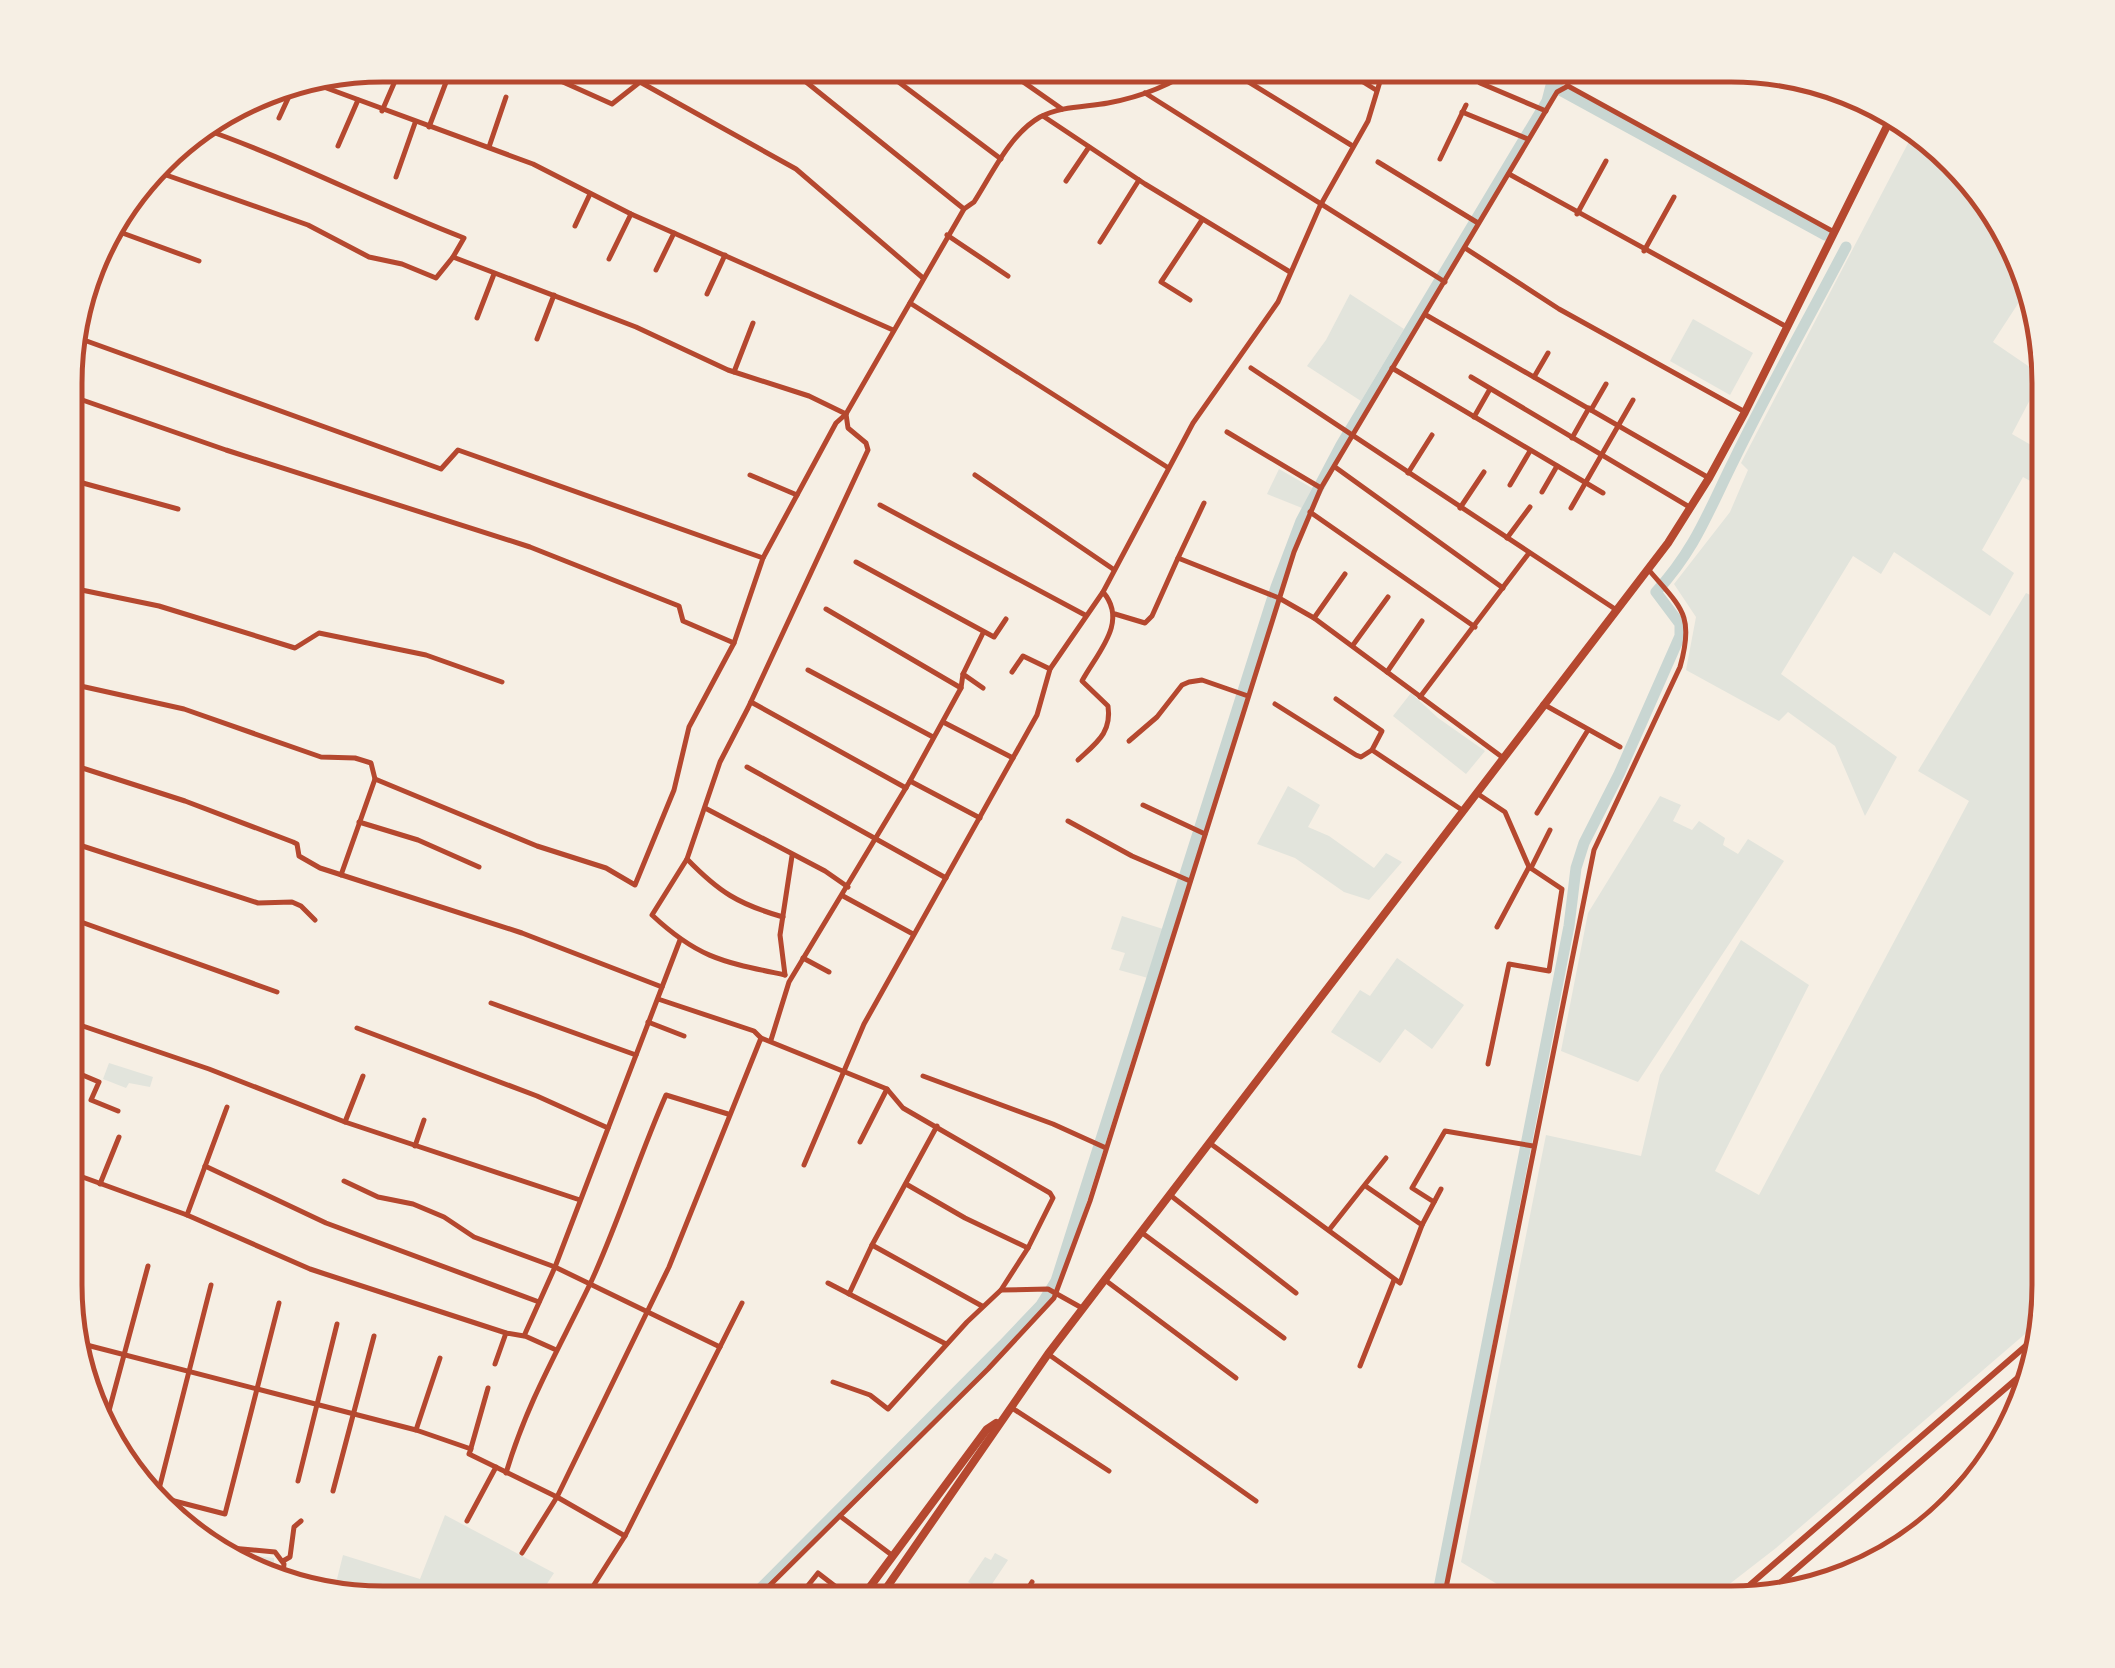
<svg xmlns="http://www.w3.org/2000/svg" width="2115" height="1668" viewBox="0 0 2115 1668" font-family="Inter,sans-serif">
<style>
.green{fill:#e2e4dc}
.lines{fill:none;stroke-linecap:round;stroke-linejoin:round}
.canal{stroke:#c9d6d2;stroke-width:11}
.minor{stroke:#b5482f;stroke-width:5}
.tertiary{stroke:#b5482f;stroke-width:6}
.secondary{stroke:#b5482f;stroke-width:6}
.primary{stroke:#b5482f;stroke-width:8}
.rim{fill:none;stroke:#b5482f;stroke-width:5}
</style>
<rect width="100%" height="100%" fill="#f6efe4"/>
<g class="green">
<polygon points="1916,128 1942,144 2017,243 2031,300 2023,296 1993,342 2050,381 2050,405 2033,394 2012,434 2050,456 2050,492 2023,477 1982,550 2014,573 1990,616 1894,552 1881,574 1853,556 1781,674 1897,757 1865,816 1835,746 1788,712 1779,721 1686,670 1696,617 1674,584 1730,512 1748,470 1741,463"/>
<polygon points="1350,294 1404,329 1361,401 1307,366 1326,340"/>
<polygon points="1693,319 1753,353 1730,395 1670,361"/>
<polygon points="1279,469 1312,488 1302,508 1267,494"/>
<polygon points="2026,593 2050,604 2047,1315 1776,1548 1705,1603 1528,1603 1461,1562 1546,1135 1641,1156 1660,1075 1741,940 1809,985 1715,1171 1759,1195 1969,801 1918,771"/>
<polygon points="1411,693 1438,718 1485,751 1466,774 1393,716"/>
<polygon points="1288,786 1320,805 1308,827 1329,836 1374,868 1386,853 1402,862 1369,900 1344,892 1295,858 1257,844"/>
<polygon points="1660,796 1681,805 1673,821 1692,830 1699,821 1725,838 1723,845 1738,854 1748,839 1784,861 1638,1082 1561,1051 1588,913"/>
<polygon points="1122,916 1163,929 1148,978 1119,970 1125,953 1111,949"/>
<polygon points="1397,958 1464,1005 1432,1049 1405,1029 1380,1063 1331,1032 1360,990 1370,996"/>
<polygon points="109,1063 153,1077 150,1087 129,1083 126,1088 103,1079"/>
<polygon points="445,1515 554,1573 535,1602 363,1602 333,1595 343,1555 420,1579"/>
<polygon points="219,1552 274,1558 274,1582 261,1579"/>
<polygon points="995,1553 1008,1560 986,1593 968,1582 985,1557 991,1560"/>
</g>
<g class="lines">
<g class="canal">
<polyline points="1556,79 1558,89 1825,235"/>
<polyline points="746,1603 1003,1345 1041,1305 1056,1281 1276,587 1301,521 1341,445 1547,101 1556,66"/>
<path d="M1436,1603L1569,926L1576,868L1584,843L1619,774L1680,636V624L1656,592C1696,548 1708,512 1734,460C1769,388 1809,318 1846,247"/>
</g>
<g class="minor">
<polyline points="525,65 612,104 640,82 796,169 923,278"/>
<polyline points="785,65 964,209"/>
<polyline points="876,65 1001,159"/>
<polyline points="999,65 1062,109"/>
<polyline points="1221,65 1351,145"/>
<polyline points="1336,65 1376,90"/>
<polyline points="1462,66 1483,72"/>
<polyline points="1486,66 1480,83 1546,111"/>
<polyline points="1566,66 1568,86"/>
<polyline points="302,79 533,164 631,214 893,330"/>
<polyline points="321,86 327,74"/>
<polyline points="1145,93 1445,282"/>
<polyline points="382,111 402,65"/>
<polyline points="1462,112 1528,139"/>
<polyline points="1043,116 1145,184 1290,272"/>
<polyline points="279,118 297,79"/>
<polyline points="429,127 448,77"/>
<path d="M201,128C291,159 375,204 464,238L453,257"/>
<polyline points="338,146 358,100"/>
<polyline points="489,147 506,97"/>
<polyline points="1440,159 1466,105"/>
<polyline points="1378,162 1478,223"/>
<polyline points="152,170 308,225 369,257 402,264 436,278 453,257 636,327 728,370 809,396 846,414"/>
<polyline points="1509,174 1787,327"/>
<polyline points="396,177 415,123"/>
<polyline points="1066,181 1089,147"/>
<polyline points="1577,214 1606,161"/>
<polyline points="575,226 590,194"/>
<polyline points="106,227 199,261"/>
<polyline points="947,235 1008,276"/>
<polyline points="1100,242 1139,180"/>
<polyline points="1465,248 1559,309 1745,412"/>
<polyline points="1644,251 1674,197"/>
<polyline points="609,259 631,214"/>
<polyline points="656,270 674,233"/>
<polyline points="707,294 725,255"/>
<polyline points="1190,300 1161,282 1202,220"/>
<polyline points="910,303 1167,467"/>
<polyline points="1426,315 1709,478"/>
<polyline points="477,318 494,274"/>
<polyline points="70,335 441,469 458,450 763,558"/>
<polyline points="537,339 554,295"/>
<polyline points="1251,368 1615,609"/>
<polyline points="1392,368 1603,493"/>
<polyline points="734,372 753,323"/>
<polyline points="1471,377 1691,508"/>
<polyline points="1534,377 1548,353"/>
<polyline points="68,395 226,450 530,547 679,606 683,621 734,643"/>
<polyline points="1591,410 1606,384"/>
<polyline points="1474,417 1490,389"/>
<polyline points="1227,432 1321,488"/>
<polyline points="1572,438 1589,408"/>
<polyline points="1335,467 1503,588"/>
<polyline points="1408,473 1432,435"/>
<polyline points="750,475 797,495"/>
<polyline points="975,475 1113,569"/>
<polyline points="68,479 178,509"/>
<polyline points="1510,485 1530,451"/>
<polyline points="1542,492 1557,466"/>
<polyline points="880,505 1085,615"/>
<polyline points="1460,508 1484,472"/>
<polyline points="1571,508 1633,400"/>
<polyline points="1310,512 1475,627"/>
<polyline points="1507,538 1530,507"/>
<polyline points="1178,558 1204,503"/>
<polyline points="856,562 994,637 1006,619"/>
<polyline points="67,587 159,606 295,648 319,633 426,655 502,682"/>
<polyline points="826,609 961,688"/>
<polyline points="1115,614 1145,623 1152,616 1178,558 1279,598 1314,618 1502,757"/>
<polyline points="1314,618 1345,574"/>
<polyline points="1353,645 1388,597"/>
<polyline points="808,670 933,737"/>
<polyline points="1012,672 1023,656 1050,669"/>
<polyline points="1387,672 1422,621"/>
<polyline points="963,674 983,688"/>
<polyline points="67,683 184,709 321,757 355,758 371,763 375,779 341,875"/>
<polyline points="1420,697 1529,553"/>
<polyline points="1336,699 1382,731 1372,750"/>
<polyline points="751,702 906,788"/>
<polyline points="1275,704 1356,755 1361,757 1372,750 1462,810"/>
<polyline points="1543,704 1620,747"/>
<polyline points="943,722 1013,758"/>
<polyline points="1129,741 1157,717 1182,685 1189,682 1202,680 1248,696"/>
<path d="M1078,760C1096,743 1112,733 1108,706L1082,681C1097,653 1129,622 1103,592"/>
<polyline points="67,763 185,801 293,842 297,844 299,856 320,868 522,933 662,987"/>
<polyline points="747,767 946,878"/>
<path d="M375,779L537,846L606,868L635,885L674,790L689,727L734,643L763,558L836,423L846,414L964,209L974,202C992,174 1010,134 1040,117C1061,106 1086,107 1108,103C1141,97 1173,84 1200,65"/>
<polyline points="910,781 980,818"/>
<polyline points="1478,794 1505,812 1529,867 1562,889 1549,971 1509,964 1488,1064"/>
<polyline points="1143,805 1205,834"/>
<polyline points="705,808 825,871 848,887"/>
<polyline points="1537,813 1588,730"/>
<polyline points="1068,821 1132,856 1190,881"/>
<polyline points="359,822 418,840 479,867"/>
<polyline points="67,841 258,903 292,902 301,906 315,920"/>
<path d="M687,859C719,892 738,904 783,917"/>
<polyline points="1531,868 1550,830"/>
<polyline points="843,896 913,934"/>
<polyline points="67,917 277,992"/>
<polyline points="1497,927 1529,867"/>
<polyline points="803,958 829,972"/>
<path d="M785,975C724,962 699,959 652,915L687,859L720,762L748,708L868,450L866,443L848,428L846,414"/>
<polyline points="785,975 780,935 792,856"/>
<polyline points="658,999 754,1031 761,1038"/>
<polyline points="491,1003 636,1055"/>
<polyline points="648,1022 684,1036"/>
<polyline points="66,1026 74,1023 209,1069 345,1122 580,1200"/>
<polyline points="357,1028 537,1096 608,1128"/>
<polyline points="771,1040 789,982 910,781 961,688 963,674 983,633"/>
<polyline points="66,1068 99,1082 91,1100 118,1111"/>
<polyline points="923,1076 1053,1124 1106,1148"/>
<polyline points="345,1122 363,1076"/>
<polyline points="937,1126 872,1245 982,1306"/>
<polyline points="860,1142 887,1089"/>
<polyline points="1211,1144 1400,1283 1422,1225 1441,1189"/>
<polyline points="415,1146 424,1120"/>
<polyline points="804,1165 864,1024 1037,715 1050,669 1103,592 1193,423 1278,302 1320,206 1368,121 1385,65"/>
<polyline points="205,1166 326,1223 539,1302"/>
<polyline points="66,1171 187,1215 310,1269 506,1333 524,1336 555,1267 680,940"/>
<polyline points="344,1181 378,1197 413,1204 444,1217 474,1237 555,1267 720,1347"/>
<polyline points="100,1184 119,1137"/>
<polyline points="906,1184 965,1218 1028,1248"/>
<polyline points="1367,1187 1422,1225"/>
<polyline points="1170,1195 1296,1293"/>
<polyline points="1434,1202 1412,1188 1445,1131 1533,1146"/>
<polyline points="187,1215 227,1107"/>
<polyline points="1329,1230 1386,1158"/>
<polyline points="1141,1232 1284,1338"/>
<polyline points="1105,1280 1236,1378"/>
<polyline points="828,1283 946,1344"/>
<polyline points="1001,1290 1048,1289 1082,1308"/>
<polyline points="849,1294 872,1245"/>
<polyline points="525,1336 554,1349"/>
<polyline points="75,1342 416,1430 471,1449 469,1454 557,1497 625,1536"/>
<polyline points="1048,1354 1256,1501"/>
<polyline points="495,1364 506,1333"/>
<polyline points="1360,1366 1394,1280"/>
<polyline points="1012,1408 1109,1471"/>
<polyline points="416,1430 440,1358"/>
<polyline points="103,1433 148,1266"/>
<polyline points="471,1448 488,1388"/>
<path d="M506,1473C528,1400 559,1349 591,1282C619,1221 639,1156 666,1095L728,1114"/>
<polyline points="298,1481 337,1324"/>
<polyline points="333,1491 374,1336"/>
<polyline points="151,1495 225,1514 279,1303"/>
<polyline points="157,1497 211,1285"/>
<polyline points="840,1516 893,1556"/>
<polyline points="467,1521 496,1467"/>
<polyline points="209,1546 275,1552 284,1564 282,1584"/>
<polyline points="522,1553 557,1497 669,1267 761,1038 887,1089 903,1108 1050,1193 1053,1198 1028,1248 1001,1290 967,1322 888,1409 870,1395 833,1382"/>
<polyline points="283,1561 290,1557 294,1527 301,1521"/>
<polyline points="881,1596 891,1603"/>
<polyline points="583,1602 625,1536 742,1303"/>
<polyline points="752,1603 988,1369 1054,1298 1090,1201 1294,552 1321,488 1557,92 1568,86 1834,232"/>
<polyline points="794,1603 818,1573 857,1603"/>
<polyline points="1019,1603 1032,1582"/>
<polyline points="1056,1603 1059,1598"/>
<path d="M1443,1603L1594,850L1680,667C1695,614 1681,608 1648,569"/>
</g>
<polyline class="tertiary" points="1897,1548 2017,1421"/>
<g class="secondary">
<polyline points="1765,1596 2036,1362"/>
<polyline points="1729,1603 2043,1331"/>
</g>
<g class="primary">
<polyline points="858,1603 987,1429 996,1423"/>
<polyline points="876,1603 1048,1354 1668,543 1709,478 1745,412 1893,114"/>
</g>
</g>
<path d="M0 0H2115V1668H0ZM383 82H1731A301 301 0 0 1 2032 383V1285A301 301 0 0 1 1731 1586H383A301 301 0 0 1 82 1285V383A301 301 0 0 1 383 82Z" fill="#f6efe4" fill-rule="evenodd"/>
<path class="rim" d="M383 82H1731A301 301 0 0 1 2032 383V1285A301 301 0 0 1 1731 1586H383A301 301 0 0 1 82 1285V383A301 301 0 0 1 383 82Z"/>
</svg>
